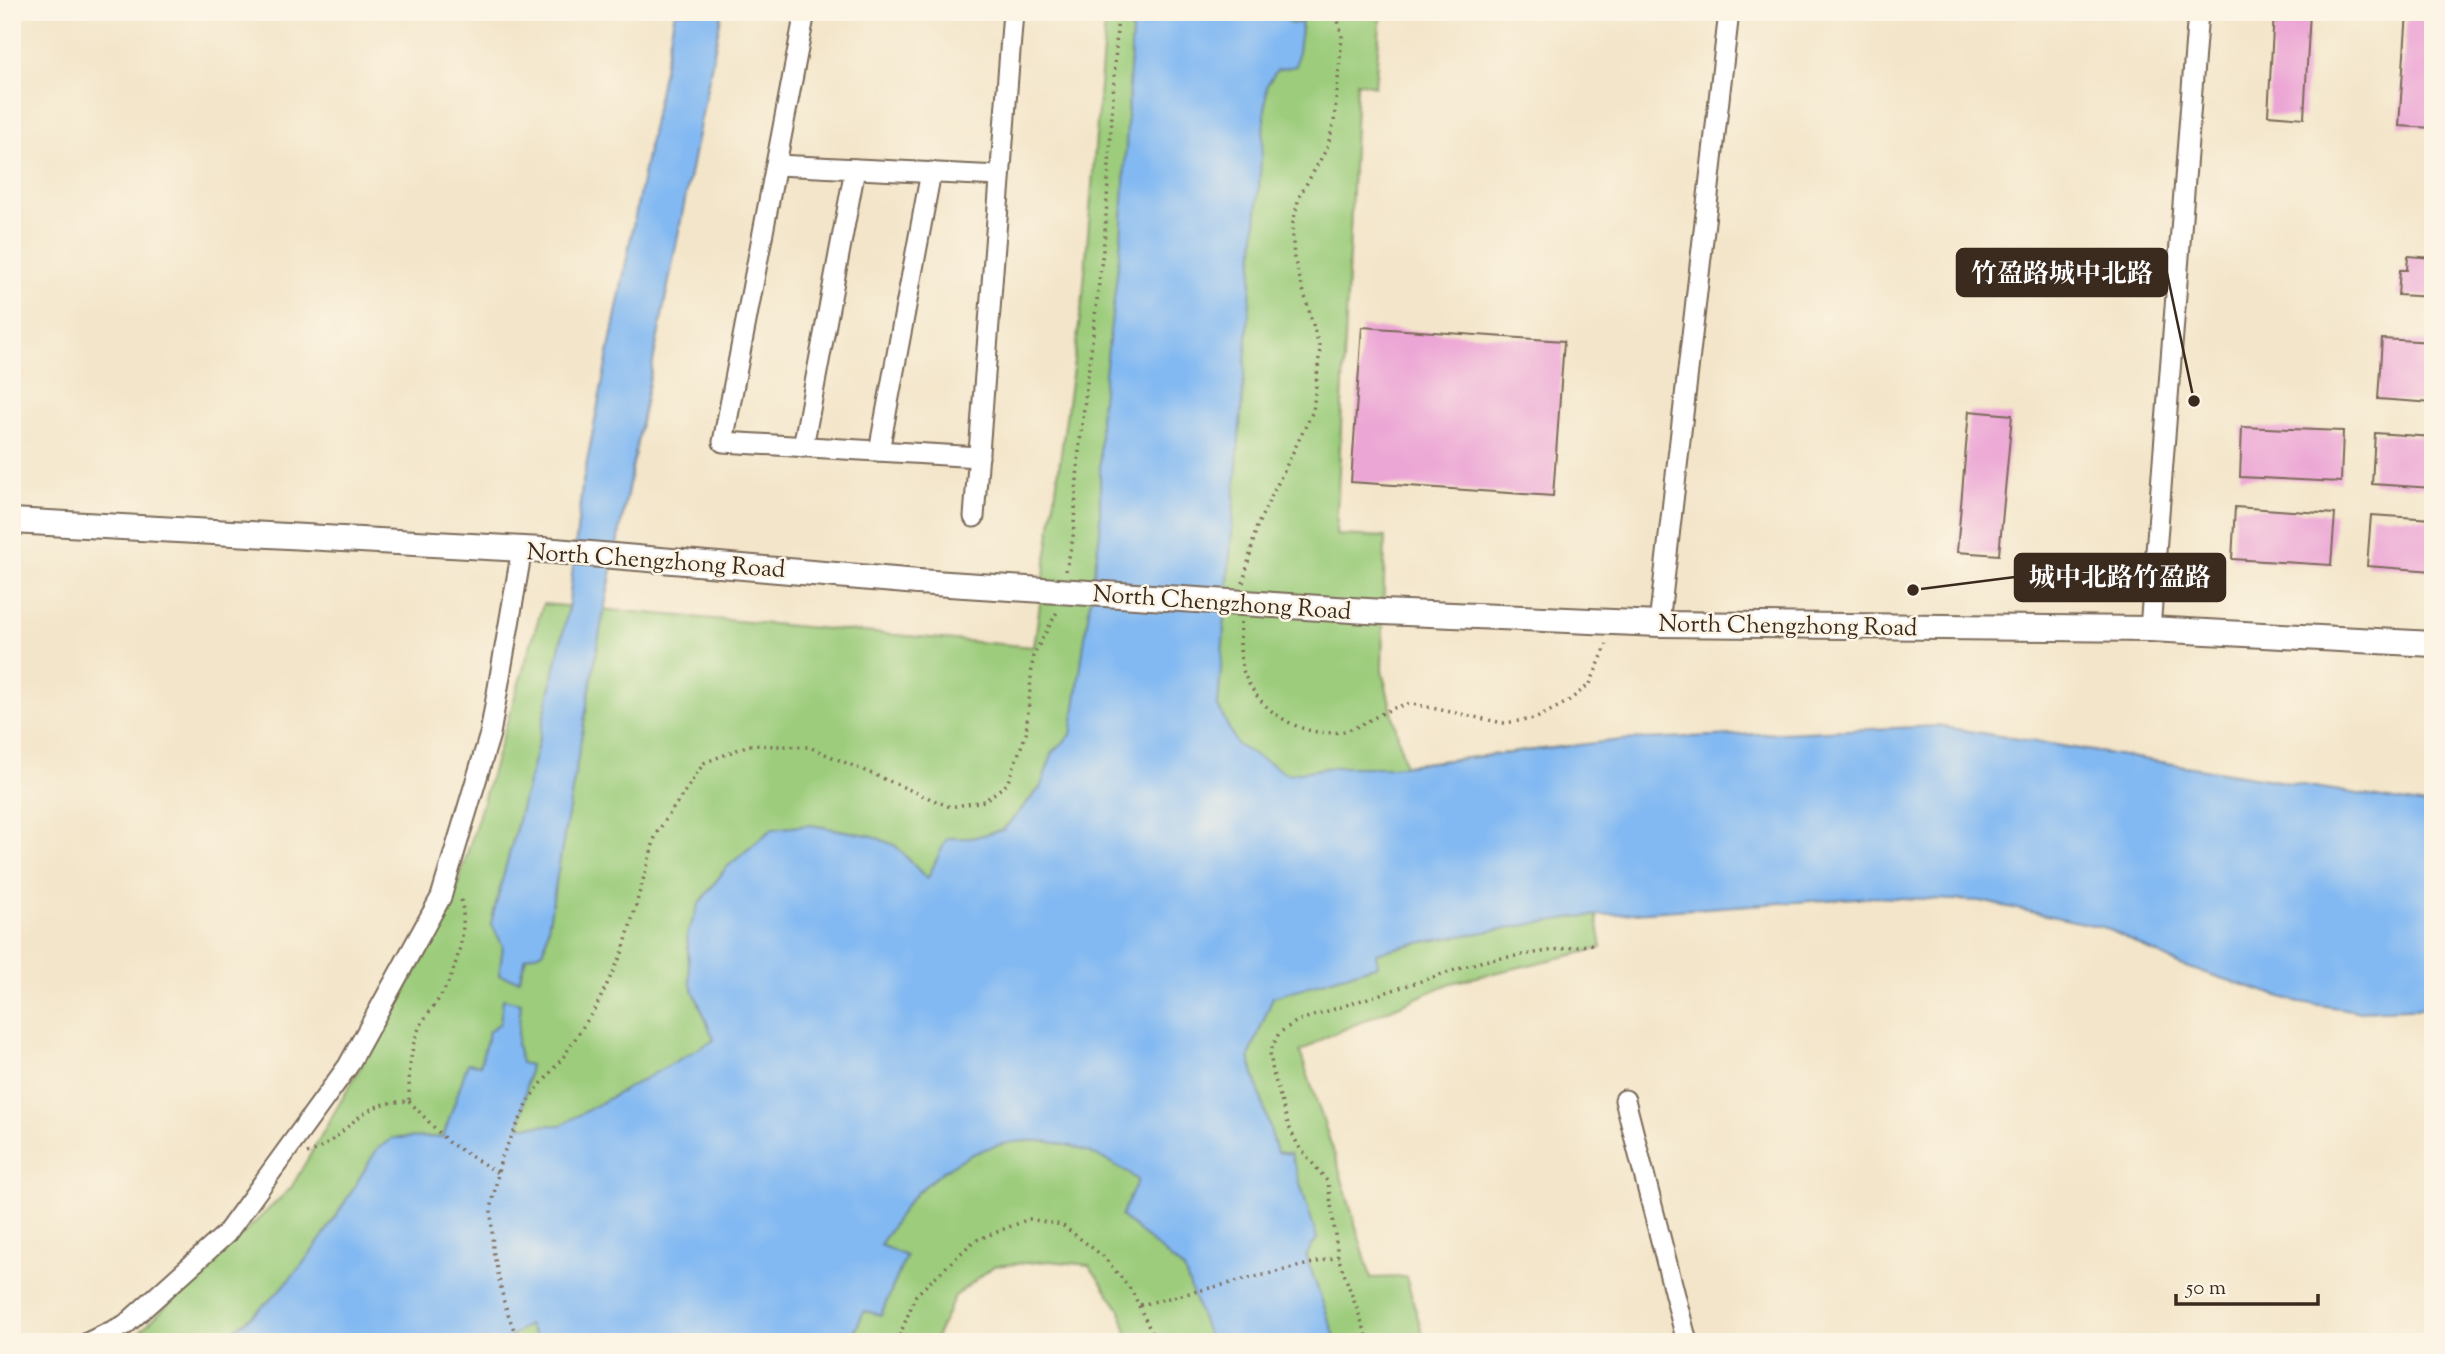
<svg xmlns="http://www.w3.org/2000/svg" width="2445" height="1354" viewBox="0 0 2445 1354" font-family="'Sorts Mill Goudy','Noto Serif SC',serif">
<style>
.green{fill:#9ccc7c;stroke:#6c7b4d;stroke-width:2}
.water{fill:#83b9f2;stroke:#5f7288;stroke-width:2}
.building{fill:#eca6d5}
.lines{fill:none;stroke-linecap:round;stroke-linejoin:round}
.minor-casing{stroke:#7b6b5a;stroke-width:23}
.tertiary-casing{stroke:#7b6b5a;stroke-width:28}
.path{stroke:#7b6b5a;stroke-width:3.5;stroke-dasharray:2 5;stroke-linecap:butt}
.minor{stroke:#fff;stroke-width:19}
.tertiary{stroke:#fff;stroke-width:24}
.tertiary-bridge-casing{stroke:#7b6b5a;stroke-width:28;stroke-linecap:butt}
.tertiary-bridge{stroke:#fff;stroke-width:24}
.labels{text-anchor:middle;stroke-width:5;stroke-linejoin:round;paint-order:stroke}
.street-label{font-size:24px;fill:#3b2a1e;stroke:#fcf5e5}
.leader{fill:none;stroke:#3b2a1e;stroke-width:2.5}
.callout-dot{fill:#3b2a1e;stroke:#fcf5e5;stroke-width:2.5}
.callout{fill:#3b2a1e;stroke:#3b2a1e;stroke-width:2.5}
.callout-label{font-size:26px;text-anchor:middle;font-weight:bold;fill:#fff}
</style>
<rect width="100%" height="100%" fill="#fcf5e5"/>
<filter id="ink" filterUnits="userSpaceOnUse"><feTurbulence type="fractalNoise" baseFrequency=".0143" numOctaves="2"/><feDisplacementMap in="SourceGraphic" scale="14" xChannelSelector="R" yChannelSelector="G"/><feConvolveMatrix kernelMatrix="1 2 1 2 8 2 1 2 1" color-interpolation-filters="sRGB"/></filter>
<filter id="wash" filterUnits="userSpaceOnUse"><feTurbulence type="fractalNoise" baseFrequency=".00686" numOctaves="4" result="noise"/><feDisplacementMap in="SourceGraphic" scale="28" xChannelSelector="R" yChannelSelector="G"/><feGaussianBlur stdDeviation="1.57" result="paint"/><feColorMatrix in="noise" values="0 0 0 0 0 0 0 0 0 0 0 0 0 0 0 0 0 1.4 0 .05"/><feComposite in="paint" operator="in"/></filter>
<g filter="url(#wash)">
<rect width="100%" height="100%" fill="#f3e5c9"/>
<polygon class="green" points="1106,12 1381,12 1375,86 1357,82 1336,535 1385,537 1382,670 1405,765 1568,746 1602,948 1451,983 1326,1037 1300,1052 1337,1162 1371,1278 1406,1277 1425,1342 1130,1342 1120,1310 1089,1265 1049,1261 994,1266 955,1296 934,1342 124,1342 132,1339 291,1188 449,913 543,604 1034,647 1083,296"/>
<g class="water">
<polygon points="675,12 722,12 601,626 544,951 526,957 519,980 499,975 503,946 491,923 536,752 568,610 582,487"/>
<path d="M1133,12H1278L1291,24L1302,22L1296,66L1277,70L1267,85L1218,706L1237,745L1288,774L1333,767H1391L1621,740L1938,726L2433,806V1008L2357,1011L2294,1001L2180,965L2106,928L1980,901L1871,897L1575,917L1412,944L1376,953L1378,965L1273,997L1249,1057L1277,1152L1291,1154L1317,1238L1306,1256L1337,1342H1210L1184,1270L1121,1216L1138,1180C1062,1125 987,1127 918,1192C903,1205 892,1228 880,1245L906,1256L881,1315L864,1311L850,1342H540L528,1325L502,1342H215C295,1294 330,1226 377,1149L393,1138L443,1137L468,1063L480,1065L489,1031L500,1023L503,999L521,1003L517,1044L521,1063L530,1065L520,1126L561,1125L714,1040L690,982L687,935L699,904L726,868L772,829L811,825L873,836L896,846L927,879L947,838H971L1003,830L1040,788L1053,752L1071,735L1100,532V416L1121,240Z"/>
</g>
<g id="blocks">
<g class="building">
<polygon points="2274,12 2310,12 2304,118 2268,115"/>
<polygon points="2407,12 2433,12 2433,128 2399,126"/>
<polygon points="2408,256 2433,258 2433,297 2398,295 2400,270 2407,270"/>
<polygon points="1362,327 1564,341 1553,496 1351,482"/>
<polygon points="2382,339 2433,342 2433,403 2378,399"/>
<polygon points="1969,411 2012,415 1999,555 1957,552"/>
<polygon points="2242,427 2343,431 2341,482 2240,477"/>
<polygon points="2375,433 2433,437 2433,488 2372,484"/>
<polygon points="2235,507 2335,514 2331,565 2232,559"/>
<polygon points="2371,515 2433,519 2433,571 2367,566"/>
</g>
</g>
</g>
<g filter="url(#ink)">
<use href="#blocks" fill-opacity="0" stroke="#7b6b5a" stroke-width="2"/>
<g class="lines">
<g class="minor-casing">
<g id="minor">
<polyline points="805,12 723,442 979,457"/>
<polyline points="777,165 999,176"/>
<polyline points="803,447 855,169"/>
<polyline points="879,451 931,172"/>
<polyline points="974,517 1013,12"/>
<polyline points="1659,624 1729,12"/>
<polyline points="2150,629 2198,12"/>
<polyline points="1625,1100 1687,1342"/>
<polyline points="89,1342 125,1325 226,1234 348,1066 441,897 490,734 522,549"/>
</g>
</g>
<g class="tertiary-casing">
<g id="tertiary">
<polyline points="12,521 543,550 918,582"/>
<polyline points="1383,612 1659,624 2150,629 2433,644"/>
</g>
</g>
<g class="path">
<polyline points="1066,571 1073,538 1079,450 1105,233 1118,12"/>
<polyline points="1243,583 1257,526 1313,411 1320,349 1294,258 1292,227 1299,197 1327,148 1334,122 1342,37 1336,12"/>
<path d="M1241,622C1240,642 1238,662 1247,680C1262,712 1303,738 1339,732C1366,728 1385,705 1413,704L1503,723L1535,719L1567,702L1590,684L1607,644"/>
<polyline points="409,1101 448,1142 498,1173"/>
<path d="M307,1154C337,1145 352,1114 381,1105C389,1102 400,1102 409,1101C409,1077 409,1053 418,1031C423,1018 435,1006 442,994C457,968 468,929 461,899"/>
<polyline points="1140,1305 1338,1257"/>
<polyline points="518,1342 504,1302 493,1250 491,1210 501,1158 532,1095 564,1056 597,1005 623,951 656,834 704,763 749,745 809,747 950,807 984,801 1007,784 1026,734 1033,656 1057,612"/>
<polyline points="897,1342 916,1295 974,1241 1029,1219 1062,1225 1103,1256 1132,1291 1156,1342"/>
<polyline points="1369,1342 1338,1257 1328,1182 1299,1147 1289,1127 1273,1073 1270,1052 1279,1033 1297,1021 1483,961 1594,944"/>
</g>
<use href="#minor" class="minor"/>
<use href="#tertiary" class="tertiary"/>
<g class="tertiary-bridge-casing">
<polyline id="tertiary-bridge" points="918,582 1383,612"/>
</g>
<use href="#tertiary-bridge" class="tertiary-bridge"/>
</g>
</g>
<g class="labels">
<g class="street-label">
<text transform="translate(656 560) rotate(4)" y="8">North Chengzhong Road</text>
<text transform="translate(1222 602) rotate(4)" y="8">North Chengzhong Road</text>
<text transform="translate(1788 625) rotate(1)" y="8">North Chengzhong Road</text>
</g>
</g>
<path class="leader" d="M2194 401L2167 273M1913 590L2015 577"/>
<g class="callout-dot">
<circle cx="2194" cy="401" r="7"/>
<circle cx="1913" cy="590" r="7"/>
</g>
<g class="callout">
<rect x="1957" y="249" width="210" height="47" rx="7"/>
<rect x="2015" y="554" width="210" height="47" rx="7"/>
</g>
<g class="callout-label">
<text x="2062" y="282">竹盈路城中北路</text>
<text x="2120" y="586">城中北路竹盈路</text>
</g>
<rect width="2445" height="1354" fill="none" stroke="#fcf5e5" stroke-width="42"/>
<path d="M2176 1294v10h142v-10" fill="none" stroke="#3b2a1e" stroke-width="3.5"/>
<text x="2186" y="1294" font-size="21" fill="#3b2a1e" stroke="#fcf5e5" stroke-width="5" paint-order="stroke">50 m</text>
</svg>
